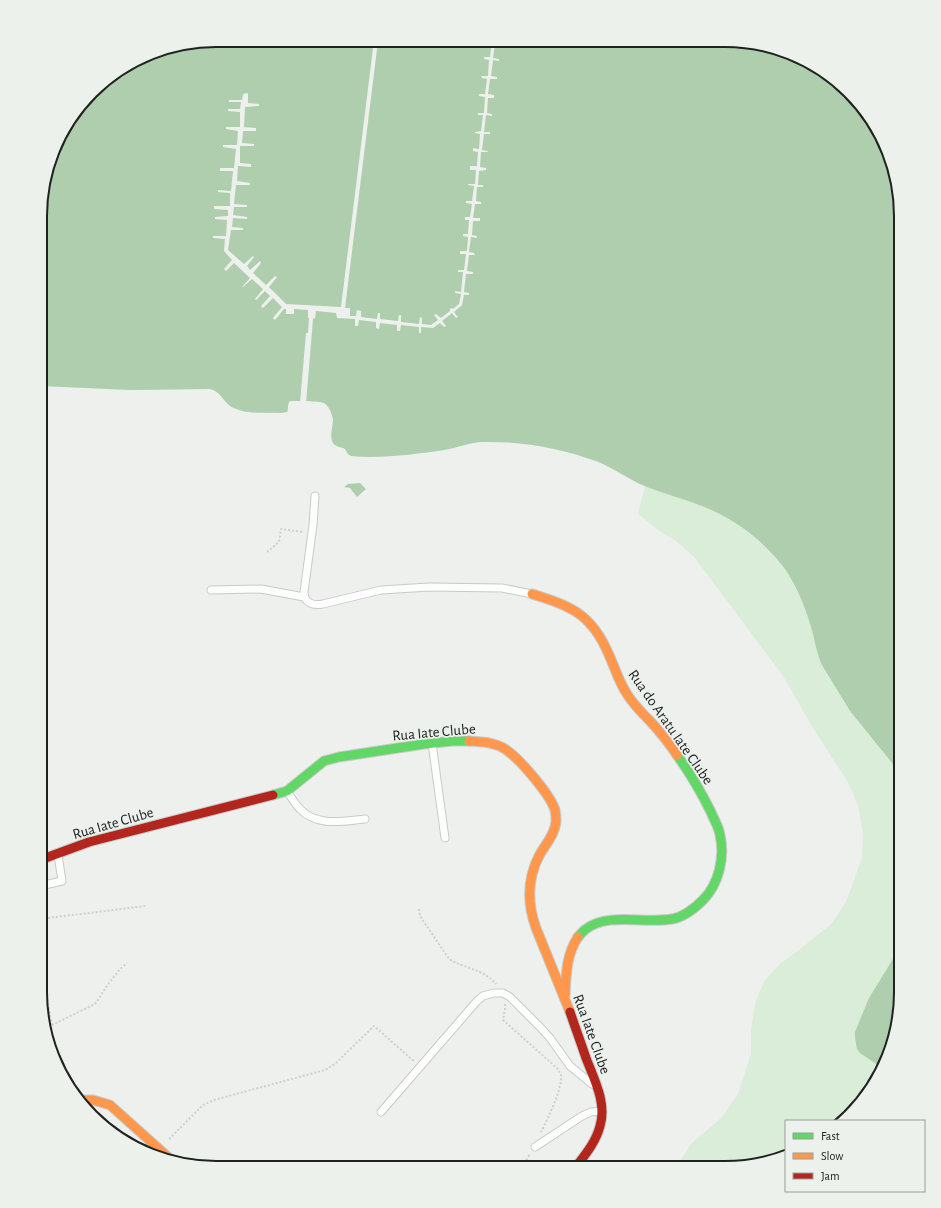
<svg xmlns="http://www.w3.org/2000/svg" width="941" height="1208" viewBox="0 0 941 1208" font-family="'Alegreya Sans',sans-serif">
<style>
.green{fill:#daedd9}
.water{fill:#afcead}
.pier{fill:#edf0ed}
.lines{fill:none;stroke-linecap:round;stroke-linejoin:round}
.lane-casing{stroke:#c8cac8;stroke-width:9}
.fast-casing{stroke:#c8cac8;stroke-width:11}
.slow-casing{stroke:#c8cac8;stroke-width:11}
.jam-casing{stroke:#c8cac8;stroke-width:11}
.path{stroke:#cfcfcf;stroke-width:2;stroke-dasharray:2 2;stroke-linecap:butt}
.lane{stroke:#fcfdfc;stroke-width:7}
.fast{stroke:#63d668;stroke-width:9}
.slow{stroke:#ff974d;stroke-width:9}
.jam{stroke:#b3261e;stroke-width:9}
.labels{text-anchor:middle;stroke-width:3.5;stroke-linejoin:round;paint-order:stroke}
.street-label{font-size:15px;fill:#202220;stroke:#ecf1ec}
.rim{fill:none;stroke:#202220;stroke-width:2}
</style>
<rect width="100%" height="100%" fill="#edf0ed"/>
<path class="green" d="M41,347L460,418L740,503L901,694V1003L892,1049L871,1090L844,1121H786V1154L725,1168H676L691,1144L722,1117L738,1094L751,1054V1029L755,1004L764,981L781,963L799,950L831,924L846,902L862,858L863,834L858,806L848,782L816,733L783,676L695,558L676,541L661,532L638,514L645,486C629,478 613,468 597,462C563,449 516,439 480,442C468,443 457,448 445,450C415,454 380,459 351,456C347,454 347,452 345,449C340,446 335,448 332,441C330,435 333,426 333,419C332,414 329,406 324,403C319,401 297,401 290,401C287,404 289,408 287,412L281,413C267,412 248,415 234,408C224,404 221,391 210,389L131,390L41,386Z"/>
<g class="water">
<path d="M216,40L748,42L792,53L832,76L883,138L901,216V774L850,711L822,665C816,652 815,640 811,627C805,606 797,587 785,569C764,541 734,518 702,506C684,499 665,494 647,487C629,480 614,468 596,461C560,448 521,441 483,442C470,442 457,448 444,450C416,454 380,459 351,456C347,454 347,452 345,449C340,446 335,448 332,441C330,435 333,426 333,419C332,414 329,406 324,403C319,401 297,401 290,401C287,404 289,408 287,412L281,413C267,412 248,415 234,408C224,404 221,391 210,389L131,390L41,386L42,193L64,128L100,84L159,49Z"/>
<polygon points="360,483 366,489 357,497 350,488 344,487 348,484"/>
<polygon points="901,946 901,1003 892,1049 882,1068 860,1053 857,1049 855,1038 855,1032 869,998"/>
</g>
<polygon class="pier" points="374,40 391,41 378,41 345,308 350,308 350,316 356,316 357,310 361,311 361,317 377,319 378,313 380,313 380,319 398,321 399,315 401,315 401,322 419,324 420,317 422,318 422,324 431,325 438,320 434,315 436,314 441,318 450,311 450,309 452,308 453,309 459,304 461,294 455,293 455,291 461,292 463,272 458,272 458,270 464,270 466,254 460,254 460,251 467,251 468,237 463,236 463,234 468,234 469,220 465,220 465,217 470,217 472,204 466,203 466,201 472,201 474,186 468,185 468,184 475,184 476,170 470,170 470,166 477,166 478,152 473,151 473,148 479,149 480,134 475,133 475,132 481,131 483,115 478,115 478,113 484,113 485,97 479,96 479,94 485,94 487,79 482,78 481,76 488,76 489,60 484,59 484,57 490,57 492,41 489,41 501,41 501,43 495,43 493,58 499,59 499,61 493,60 491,76 497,77 497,79 490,79 488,94 494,95 494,98 488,98 487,113 492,114 492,116 486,115 484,132 490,132 490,134 484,134 482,150 488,151 487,152 481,152 480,167 486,168 486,170 479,171 478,185 483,185 483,187 477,187 476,201 481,202 481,204 475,204 473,218 480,218 480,221 473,221 472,235 477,236 477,238 471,237 469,252 474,253 475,255 469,255 467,271 473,272 473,274 466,274 464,292 469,293 469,295 464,295 462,305 454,312 458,317 456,318 452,313 442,321 446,326 444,327 440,323 433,328 421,327 421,333 419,333 419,327 401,325 400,331 397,331 397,325 380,323 379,329 376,328 376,322 359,320 358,326 355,326 355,319 337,318 336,313 316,311 315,318 313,319 306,404 300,403 306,333 308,333 309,318 308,318 308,310 294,309 294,314 286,314 286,309 284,309 275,320 273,318 282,307 273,298 263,308 261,306 270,296 265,291 256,300 255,299 263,289 252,279 243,287 242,287 250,278 234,263 226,271 224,269 232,260 224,251 225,239 213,238 213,236 226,236 227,220 215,219 215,217 228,216 228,210 214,209 214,206 230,206 230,193 218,192 218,190 231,191 233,171 220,171 220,168 234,168 236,149 223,147 223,145 237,145 238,131 226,129 226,127 240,127 240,112 228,111 228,109 240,109 241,102 229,102 229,100 242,100 243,94 248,93 248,103 259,104 259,106 245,107 244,127 256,128 256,131 243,131 242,143 254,144 254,146 240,146 240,163 251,164 251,167 238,166 237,181 250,183 250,185 236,185 234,204 247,205 247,207 234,207 233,215 247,217 247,219 233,218 232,227 243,228 243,230 231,230 228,250 244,264 253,256 254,257 247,266 250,270 260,261 261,263 253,273 266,285 275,276 277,277 269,287 286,304 341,307"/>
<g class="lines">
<g class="lane-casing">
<g id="lane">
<path d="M315,496L313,525L304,592C304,603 313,606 323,604L381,590L429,587L502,588L532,594"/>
<polyline points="211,590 261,589 304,597"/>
<polyline points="432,743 445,838"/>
<path d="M287,791C291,797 295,804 300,809C317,827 343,821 365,819"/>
<polyline points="40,886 62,881 58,855"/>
<polyline points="381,1112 477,1001 483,996 494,993 503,993 510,997 540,1027 550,1038 570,1066 592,1084"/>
<polyline points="535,1147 582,1116 591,1112 602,1111"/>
</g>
</g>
<g class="fast-casing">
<g id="fast">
<polyline points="273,795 287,791 324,761 339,757 424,744 453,741 469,741"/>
<path d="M578,937C580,935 583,931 586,929C608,912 646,924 672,919C684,917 695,908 703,900C719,884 725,857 720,835C719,827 714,820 711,812C701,792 690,773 677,755"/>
</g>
</g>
<g class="slow-casing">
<g id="slow">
<path d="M532,594C571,606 592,614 609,655C615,668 619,682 627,694C633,704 642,713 651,722C660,732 669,743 677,755"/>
<path d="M469,741C481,742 494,742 505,749C519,758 550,794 555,810C556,814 556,818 556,822C555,834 546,844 540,854C527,878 527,903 536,928L570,1012"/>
<path d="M565,996C566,976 566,955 578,937"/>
<polyline points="82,1100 93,1100 110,1105 168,1157"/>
</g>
</g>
<g class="jam-casing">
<g id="jam">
<polyline points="40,860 89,842 273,795"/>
<path d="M570,1012C575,1027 581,1043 586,1058C594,1079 607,1103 600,1126C596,1142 585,1155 575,1168"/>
</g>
</g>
<g class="path">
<polyline points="267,552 279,542 281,529 303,532"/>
<path d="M419,909L420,916L424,922L449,959C465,969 482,968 496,984"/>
<polyline points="40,919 146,906"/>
<polyline points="40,981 47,998 52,1025"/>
<path d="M505,1004V1010L503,1020L559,1070C559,1072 560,1073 561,1075C563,1088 547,1120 541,1132"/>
<polyline points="49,1028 52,1025 95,1004 109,983 120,969 127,963"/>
<polyline points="169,1139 203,1105 214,1100 325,1070 335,1064 374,1026 415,1062"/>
<polyline points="522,1167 530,1154"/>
</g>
<use href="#lane" class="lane"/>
<use href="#fast" class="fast"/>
<use href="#slow" class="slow"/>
<use href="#jam" class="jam"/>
</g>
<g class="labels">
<g class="street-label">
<text transform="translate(671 727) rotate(55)" y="5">Rua do Aratu Iate Clube</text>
<text transform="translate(434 732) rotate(-5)" y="5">Rua Iate Clube</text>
<text transform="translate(113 823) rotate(-16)" y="5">Rua Iate Clube</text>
<text transform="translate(592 1034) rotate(70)" y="5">Rua Iate Clube</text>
</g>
</g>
<path d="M0 0H941V1208H0ZM216 47H725A169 169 0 0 1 894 216V992A169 169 0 0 1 725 1161H216A169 169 0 0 1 47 992V216A169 169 0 0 1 216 47Z" fill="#ecf1ec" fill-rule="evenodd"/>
<path class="rim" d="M216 47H725A169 169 0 0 1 894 216V992A169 169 0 0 1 725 1161H216A169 169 0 0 1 47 992V216A169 169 0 0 1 216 47Z"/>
<rect x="785" y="1120" width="140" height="72" fill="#ecf1ec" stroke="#9a9e9a"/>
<rect x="793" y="1133" width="20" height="6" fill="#63d668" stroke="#9a9e9a"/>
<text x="821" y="1140" font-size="12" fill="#202220">Fast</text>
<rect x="793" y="1153" width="20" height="6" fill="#ff974d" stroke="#9a9e9a"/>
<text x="821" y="1160" font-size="12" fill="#202220">Slow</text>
<rect x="793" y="1173" width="20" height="6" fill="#b3261e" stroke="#9a9e9a"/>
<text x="821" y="1180" font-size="12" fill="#202220">Jam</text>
</svg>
